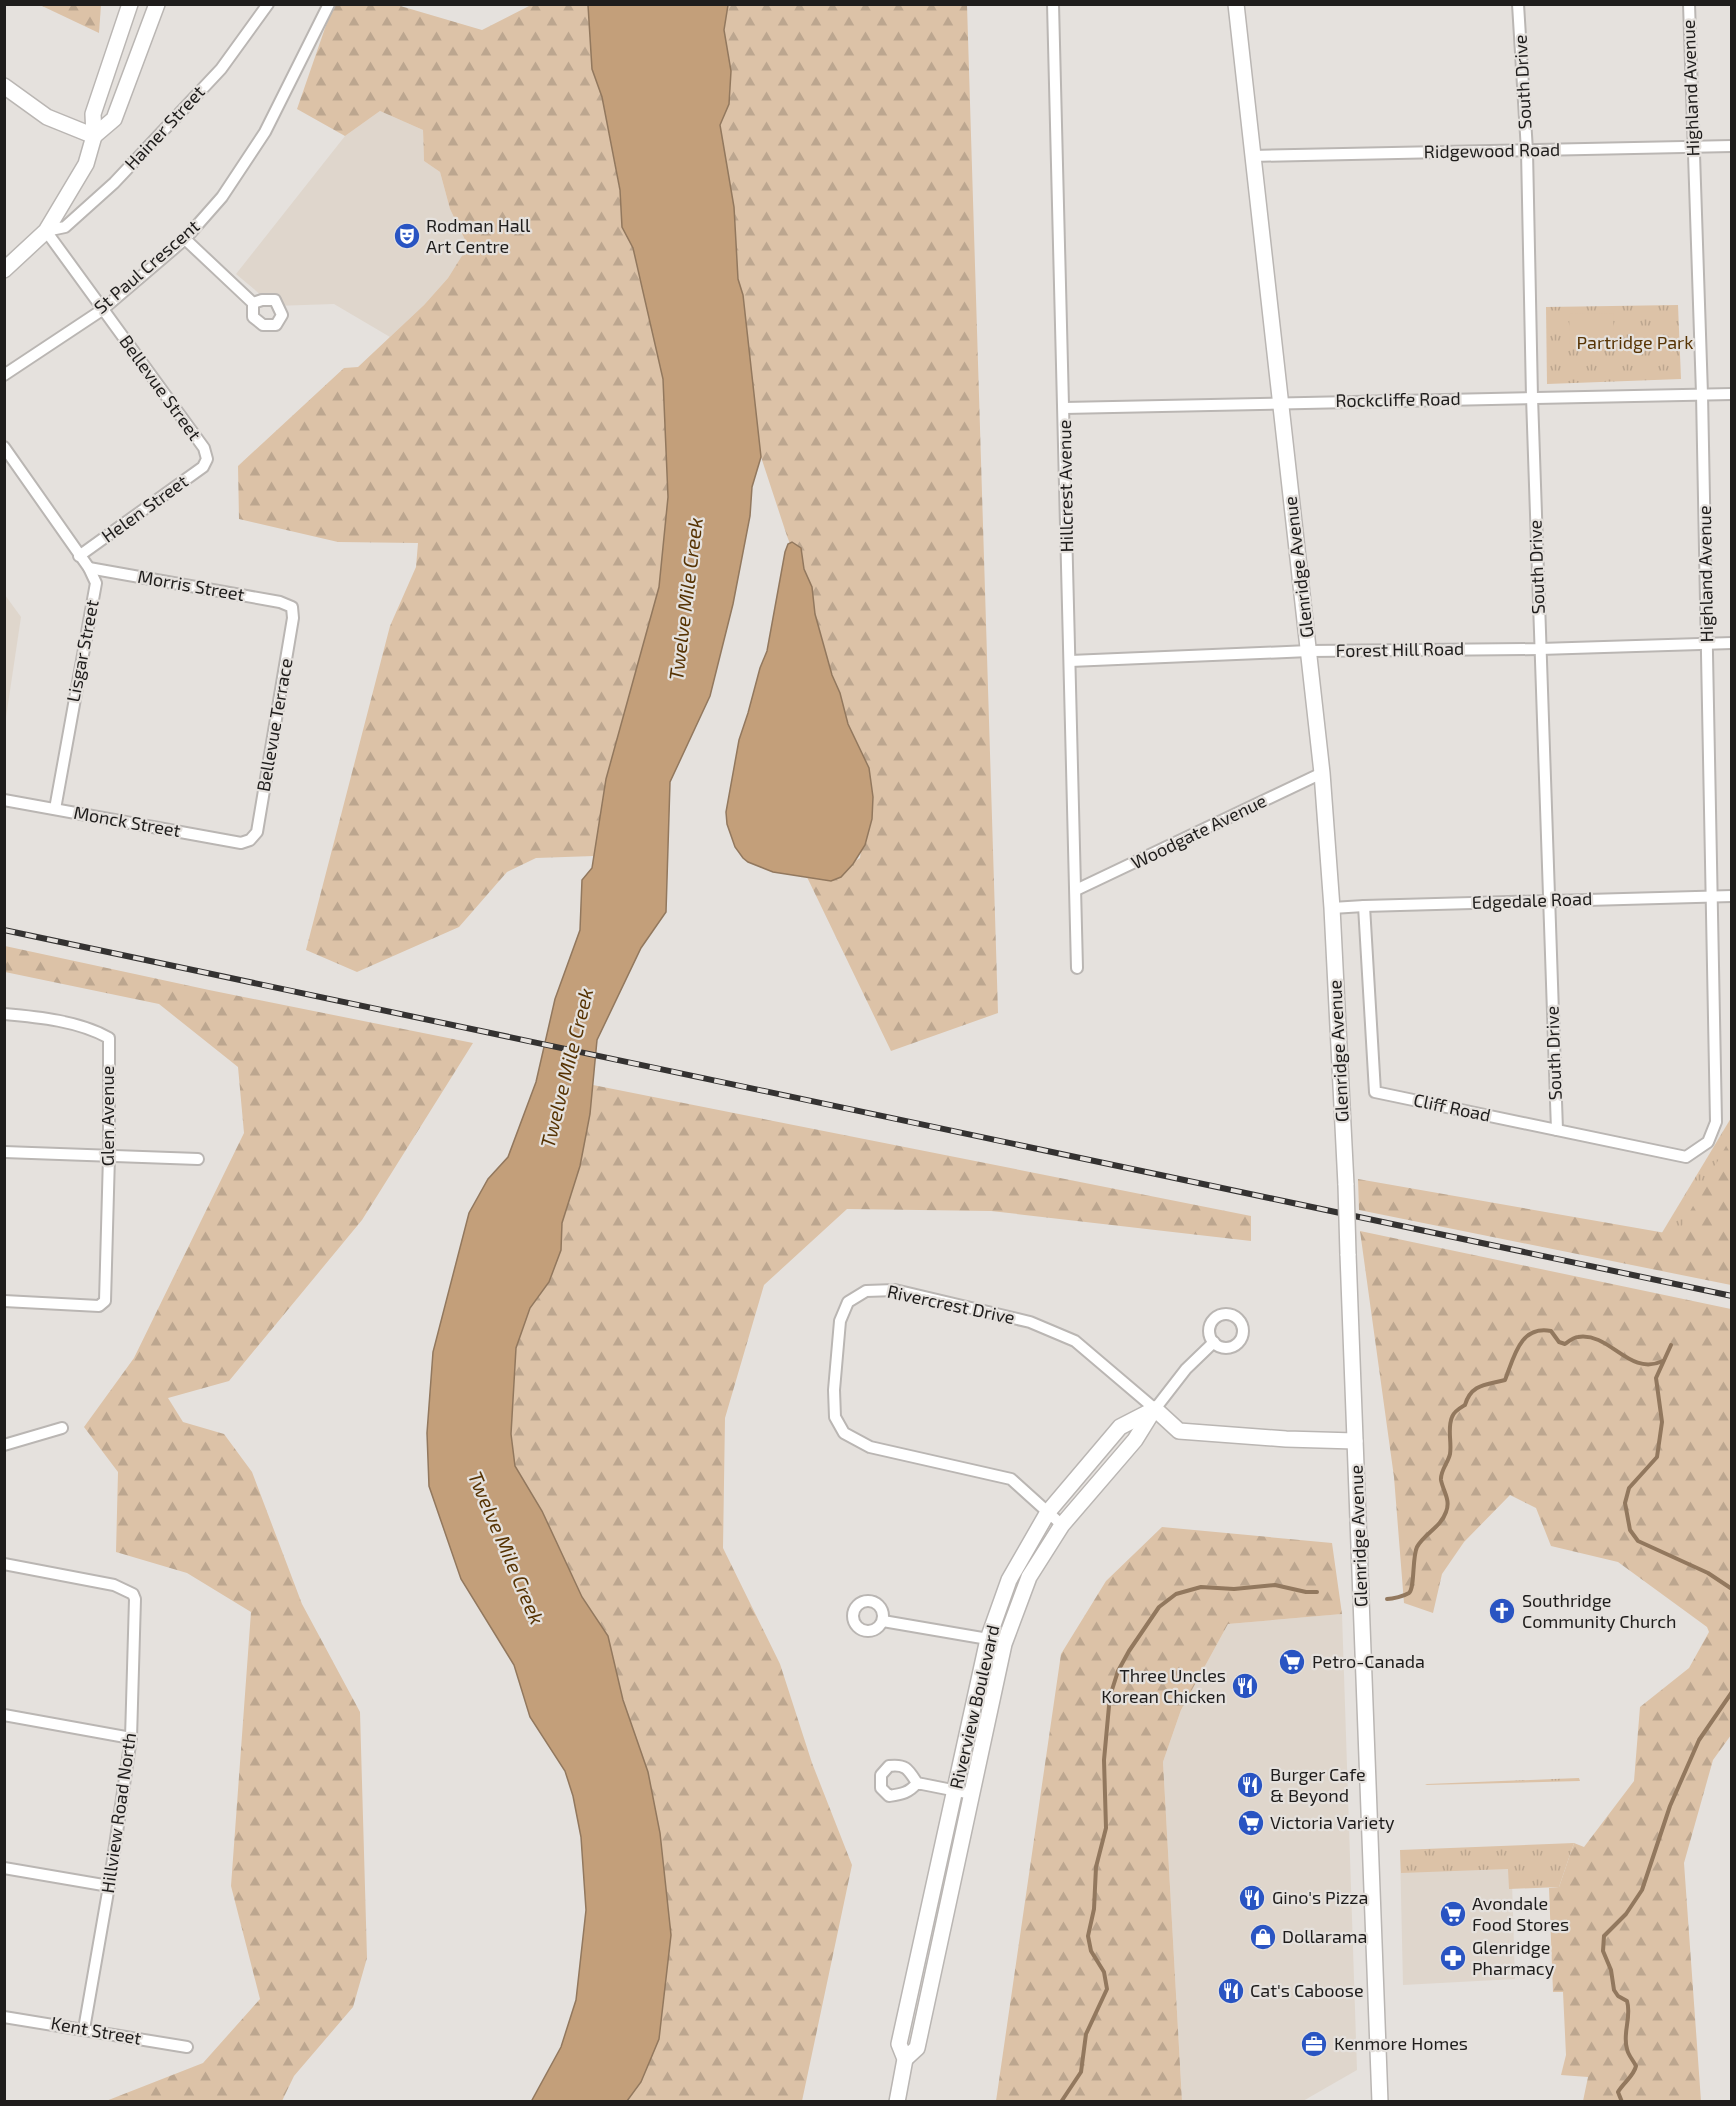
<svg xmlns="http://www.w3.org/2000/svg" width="1736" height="2106" viewBox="0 0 1736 2106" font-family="'Exo 2',sans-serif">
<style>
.built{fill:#dfd6cc}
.grass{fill:url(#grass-tufts)}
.forest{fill:url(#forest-firs)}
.pitch{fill:#dcc2a7}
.water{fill:#c39f7a;stroke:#92785e;stroke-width:1.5}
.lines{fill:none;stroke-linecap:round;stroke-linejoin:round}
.stream{stroke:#92785e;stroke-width:4}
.street-casing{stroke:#bab6b3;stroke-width:14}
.secondary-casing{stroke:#bab6b3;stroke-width:18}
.street{stroke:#fff;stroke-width:10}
.secondary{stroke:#fff;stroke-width:15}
.rail-casing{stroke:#343231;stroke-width:6}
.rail{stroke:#e5e1dd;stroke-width:4;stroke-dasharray:11;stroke-linecap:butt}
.secondary-bridge-casing{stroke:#bab6b3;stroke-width:18;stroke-linecap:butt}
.secondary-bridge{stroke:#fff;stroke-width:15}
.labels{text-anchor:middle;stroke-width:4.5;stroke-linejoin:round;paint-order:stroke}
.street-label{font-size:18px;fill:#1f1d1c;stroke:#e5e1dd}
.poi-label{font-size:18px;fill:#1f1d1c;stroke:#e5e1dd;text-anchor:start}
.park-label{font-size:18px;fill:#573404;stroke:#e5e1dd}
.water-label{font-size:20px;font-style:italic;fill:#563303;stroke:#e5e1dd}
</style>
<defs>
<pattern id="grass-tufts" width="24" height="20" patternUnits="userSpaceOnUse" patternTransform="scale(1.5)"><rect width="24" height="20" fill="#dcc2a7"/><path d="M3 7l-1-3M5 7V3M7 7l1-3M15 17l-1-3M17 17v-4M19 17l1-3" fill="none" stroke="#bca68f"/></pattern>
<pattern id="forest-firs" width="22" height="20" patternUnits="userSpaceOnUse" patternTransform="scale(1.5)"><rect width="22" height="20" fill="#dcc2a7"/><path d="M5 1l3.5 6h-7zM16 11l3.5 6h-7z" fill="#bca68f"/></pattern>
</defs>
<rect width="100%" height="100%" fill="#e5e1dd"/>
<g class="built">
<polygon points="380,111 423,130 424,161 440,172 450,209 468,246 448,278 424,305 390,337 334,304 274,306 236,274 345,136"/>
<polygon points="5,595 21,617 5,724"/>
<polygon points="1342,1614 1357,2070 1303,2101 1182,2101 1163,1762 1181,1710 1228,1624"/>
<polygon points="1400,1850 1401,1854 1511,1850 1515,1979 1403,1985"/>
</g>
<g class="grass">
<polygon points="1678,305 1681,379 1547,384 1546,307"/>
<polygon points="1731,1118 1731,1268 1651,1251"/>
<polygon points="1579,1778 1580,1781 1425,1785 1427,1784"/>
<polygon points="1574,1843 1559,1887 1509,1889 1508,1869 1401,1873 1400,1850"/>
</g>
<g class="forest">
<polygon points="40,5 101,5 99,33"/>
<polygon points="333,5 397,5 482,30 531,5 588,5 592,69 602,97 620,192 622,227 633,248 663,379 668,497 659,587 606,779 594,856 536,858 507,872 459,927 357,972 306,950 390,626 416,567 418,543 338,542 239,519 238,466 344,368 358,367 424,305 448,278 468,246 450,209 440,172 424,161 423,130 380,111 345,136 297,109"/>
<polygon points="728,5 967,5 998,1013 891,1051 806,875 834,875 860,858 862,842 810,595 787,536 761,457 743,295 738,279 734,207 720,125 729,104 731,71 724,30"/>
<polygon points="5,946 209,990 473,1043 362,1220 229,1381 168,1398 183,1422 224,1434 252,1472 302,1604 360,1712 367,1958 353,2007 294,2076 282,2101 106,2101 203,2063 260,1999 231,1886 251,1612 187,1573 116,1552 118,1472 84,1427 134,1358 244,1133 238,1067 159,1004 5,972"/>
<polygon points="593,1085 1251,1216 1251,1241 991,1211 847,1209 764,1285 725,1418 723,1548 780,1664 812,1763 852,1865 802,2101 627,2101 641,2082 623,1700 608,1636 582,1597 542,1511 515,1466 511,1434 516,1348 530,1308 549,1282 561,1250 562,1223 580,1166"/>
<polygon points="1731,1137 1731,1285 1359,1210 1358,1179 1677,1235"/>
<polygon points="1360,1231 1731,1309 1732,1472 1730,1474 1731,1735 1713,1760 1684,1863 1701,2101 1583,2101 1588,2077 1561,2075 1566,2055 1563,1992 1553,1992 1549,1888 1559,1887 1574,1843 1584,1847 1634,1781 1640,1707 1689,1668 1709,1632 1707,1627 1618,1562 1551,1546 1536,1508 1510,1495 1464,1542 1442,1574 1433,1613 1404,1603 1394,1477"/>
<polygon points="1162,1527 1332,1543 1342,1614 1228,1624 1181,1710 1163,1762 1182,2101 996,2101 1061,1654 1106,1581"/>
</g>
<polygon class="pitch" points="1613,313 1614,342 1570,344 1569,314"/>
<g class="water">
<polygon points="588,5 728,5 724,30 731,71 729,104 720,125 734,207 738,279 743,295 761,457 752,487 750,516 733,604 710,696 670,782 666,912 641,948 597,1040 590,1114 580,1166 562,1223 561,1250 549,1282 530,1308 516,1348 511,1434 515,1466 542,1511 582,1597 608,1636 623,1700 648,1772 660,1833 671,1935 659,2039 641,2082 627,2101 531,2102 561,2047 576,2000 586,1910 581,1837 573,1796 565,1771 530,1717 514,1665 461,1579 429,1486 427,1433 433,1352 469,1213 488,1179 508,1157 536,1082 555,999 580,930 582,880 592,868 606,779 659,587 668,497 663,379 633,248 622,227 620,190 602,97 592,69"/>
<polygon points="792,542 801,548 804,569 812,587 815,614 832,675 840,693 848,724 869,768 873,797 872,819 865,845 853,864 841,877 831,881 773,872 748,862 743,858 735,847 727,824 726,812 739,740 748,713 760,668 767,651 785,552 788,544"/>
</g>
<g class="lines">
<g class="stream">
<polyline points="1671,1345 1656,1378 1662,1422 1657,1457 1629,1488 1625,1503 1630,1530 1638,1541 1708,1573 1732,1589"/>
<path d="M1387,1599C1393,1599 1404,1596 1409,1593C1415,1588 1412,1557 1417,1547C1424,1534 1441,1527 1446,1512C1451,1500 1443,1491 1441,1480C1440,1471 1448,1463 1450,1454C1452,1442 1447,1429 1452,1417C1454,1411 1460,1408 1465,1405C1471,1384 1486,1385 1505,1380C1514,1357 1520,1325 1551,1331L1559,1342L1565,1344C1569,1341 1574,1337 1578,1337C1611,1332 1628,1377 1663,1361"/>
<polyline points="1061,2102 1081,2072 1086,2034 1107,1989 1104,1972 1091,1951 1088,1936 1094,1909 1096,1867 1106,1828 1104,1760 1109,1706 1111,1693 1118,1671 1129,1651 1159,1607 1176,1594 1201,1587 1234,1589 1275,1585 1306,1592 1317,1592"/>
<path d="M1622,2102L1618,2092C1623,2083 1634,2076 1636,2066C1633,2060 1628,2055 1627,2049C1622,2033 1632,2017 1627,2001L1618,1996L1614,1990L1611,1970L1603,1951L1604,1936L1626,1914L1642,1890L1670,1806L1699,1740L1732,1692"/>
</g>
<g class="street-casing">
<g id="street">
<polyline points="1053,4 1077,968"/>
<polyline points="1518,4 1527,151 1532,397 1557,1130"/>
<polyline points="1252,156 1732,146"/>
<polyline points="185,239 253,303 253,317 263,325 276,325 282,315 275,300 262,300 253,303"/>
<polyline points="4,375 102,310 185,239 222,197 265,132 329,4"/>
<polyline points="1064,408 1732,394"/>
<polyline points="4,447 89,568 96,583 55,809"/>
<polyline points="79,556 203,467 207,459 204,448 46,231 65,227 114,183 221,69 268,4"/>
<polyline points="1070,661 1309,651 1540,649 1732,643"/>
<polyline points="4,800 241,843 250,840 257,832 293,618 292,607 280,602 89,568"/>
<polyline points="1076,890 1322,773"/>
<polyline points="1364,906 1375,1092 1686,1157 1708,1142 1716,1122 1702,394 1689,4"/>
<polyline points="1332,908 1364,906 1732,896"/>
<path d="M4,1014C39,1017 79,1021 109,1038V1156L105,1301L99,1306L4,1301"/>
<polyline points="4,1152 198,1159"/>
<circle cx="1226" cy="1331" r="17"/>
<polyline points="4,1445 62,1428"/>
<polyline points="1062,1525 1011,1479 870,1447 844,1433 835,1417 834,1390 840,1321 848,1302 866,1291 895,1290 1030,1322 1075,1341 1155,1409 1186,1369 1214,1342"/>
<polyline points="4,1564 114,1585 133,1594 135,1599 131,1738 109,1886 84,2029"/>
<circle cx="868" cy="1616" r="15"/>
<polyline points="883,1621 988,1639 1004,1644"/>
<polyline points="4,1715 131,1738"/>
<path d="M917,1783C909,1793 902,1794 889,1796L881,1788V1775L889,1766C906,1764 908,1769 917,1783L972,1794"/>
<polyline points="4,1868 109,1886"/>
<polyline points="4,2017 187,2047"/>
</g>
</g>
<g class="secondary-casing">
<g id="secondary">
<polyline points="1236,4 1322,773 1332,908 1346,1185"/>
<polyline points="4,86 47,117 94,136"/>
<polyline points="94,136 114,119 157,4"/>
<polyline points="4,270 46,231 86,164 94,136 93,114 130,4"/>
<polyline points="1348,1254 1380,2102"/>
<polyline points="1155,1409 1179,1431 1286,1439 1355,1441"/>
<polyline points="905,2059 917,2048 1004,1644 1029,1577 1062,1525 1135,1440 1153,1411"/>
<polyline points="897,2102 905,2059 899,2044 988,1639 1009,1580 1048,1512 1120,1427 1155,1409"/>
</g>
</g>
<use href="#street" class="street"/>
<use href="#secondary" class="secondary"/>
<g class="rail-casing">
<polyline id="rail" points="4,930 1732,1296"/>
</g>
<use href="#rail" class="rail"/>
<g class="secondary-bridge-casing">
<polyline id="secondary-bridge" points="1346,1185 1348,1254"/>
</g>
<use href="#secondary-bridge" class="secondary-bridge"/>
</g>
<defs>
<g id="theatre-disc" transform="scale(1.35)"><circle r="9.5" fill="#2954c2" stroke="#e5e1dd"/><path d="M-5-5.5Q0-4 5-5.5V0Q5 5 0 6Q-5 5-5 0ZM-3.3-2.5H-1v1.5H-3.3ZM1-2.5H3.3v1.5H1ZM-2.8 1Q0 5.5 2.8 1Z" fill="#fff"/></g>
<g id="church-disc" transform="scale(1.35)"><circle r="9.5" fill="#2954c2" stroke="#e5e1dd"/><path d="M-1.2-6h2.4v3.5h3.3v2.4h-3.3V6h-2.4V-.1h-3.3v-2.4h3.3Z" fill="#fff"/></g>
<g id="supermarket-disc" transform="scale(1.35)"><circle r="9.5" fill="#2954c2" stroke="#e5e1dd"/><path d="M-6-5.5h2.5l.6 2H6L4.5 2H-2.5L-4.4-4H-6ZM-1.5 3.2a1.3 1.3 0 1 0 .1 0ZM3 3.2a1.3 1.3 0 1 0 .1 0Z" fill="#fff"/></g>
<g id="restaurant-disc" transform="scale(1.35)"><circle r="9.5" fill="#2954c2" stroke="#e5e1dd"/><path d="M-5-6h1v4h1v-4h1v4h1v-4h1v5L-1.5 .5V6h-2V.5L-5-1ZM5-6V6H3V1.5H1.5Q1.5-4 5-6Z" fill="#fff"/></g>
<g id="shop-disc" transform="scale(1.35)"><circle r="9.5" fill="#2954c2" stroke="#e5e1dd"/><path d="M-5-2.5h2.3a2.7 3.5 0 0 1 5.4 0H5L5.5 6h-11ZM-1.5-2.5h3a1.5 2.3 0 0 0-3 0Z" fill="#fff"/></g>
<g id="pharmacy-disc" transform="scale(1.35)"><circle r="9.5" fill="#2954c2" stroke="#e5e1dd"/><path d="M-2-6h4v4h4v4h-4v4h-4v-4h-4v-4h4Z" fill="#fff"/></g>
<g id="office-disc" transform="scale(1.35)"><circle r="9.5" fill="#2954c2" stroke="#e5e1dd"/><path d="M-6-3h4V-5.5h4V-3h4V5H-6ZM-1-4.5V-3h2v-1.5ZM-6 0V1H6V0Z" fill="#fff"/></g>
</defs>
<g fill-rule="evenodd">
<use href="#theatre-disc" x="407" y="236"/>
<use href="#church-disc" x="1502" y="1611"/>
<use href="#supermarket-disc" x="1292" y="1662"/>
<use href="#restaurant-disc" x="1245" y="1686"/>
<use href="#restaurant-disc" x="1250" y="1785"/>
<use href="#supermarket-disc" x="1251" y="1823"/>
<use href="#restaurant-disc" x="1252" y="1898"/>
<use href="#supermarket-disc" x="1453" y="1914"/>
<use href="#shop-disc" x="1263" y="1937"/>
<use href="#pharmacy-disc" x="1453" y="1958"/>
<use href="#restaurant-disc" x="1231" y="1991"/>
<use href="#office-disc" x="1314" y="2044"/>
</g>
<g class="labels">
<g class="street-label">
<text transform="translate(1523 82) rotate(-93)" y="6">South Drive</text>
<text transform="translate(1691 88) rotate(-92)" y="6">Highland Avenue</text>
<text transform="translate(165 128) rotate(-47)" y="6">Hainer Street</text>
<text transform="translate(1492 151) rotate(-1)" y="6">Ridgewood Road</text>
<text transform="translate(147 267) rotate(-41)" y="6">St Paul Crescent</text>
<text transform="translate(160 388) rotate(54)" y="6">Bellevue Street</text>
<text transform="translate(1398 400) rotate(-1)" y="6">Rockcliffe Road</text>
<text transform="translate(1066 486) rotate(-91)" y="6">Hillcrest Avenue</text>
<text transform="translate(145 509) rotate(-36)" y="6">Helen Street</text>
<text transform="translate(1299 567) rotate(-97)" y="6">Glenridge Avenue</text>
<text transform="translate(1537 567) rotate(-92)" y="6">South Drive</text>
<text transform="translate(1706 574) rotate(-91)" y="6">Highland Avenue</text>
<text transform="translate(191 586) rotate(10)" y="6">Morris Street</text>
<text transform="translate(1400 650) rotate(-1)" y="6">Forest Hill Road</text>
<text transform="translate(83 651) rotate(-79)" y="6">Lisgar Street</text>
<text transform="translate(275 725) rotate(-80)" y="6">Bellevue Terrace</text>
<text transform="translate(127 822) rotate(10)" y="6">Monck Street</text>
<text transform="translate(1199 832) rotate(-26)" y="6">Woodgate Avenue</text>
<text transform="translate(1532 901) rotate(-2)" y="6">Edgedale Road</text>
<text transform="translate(1339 1051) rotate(-93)" y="6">Glenridge Avenue</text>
<text transform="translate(1554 1053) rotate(-92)" y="6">South Drive</text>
<text transform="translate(1452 1108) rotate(12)" y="6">Cliff Road</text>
<text transform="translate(108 1116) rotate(-90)" y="6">Glen Avenue</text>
<text transform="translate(951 1305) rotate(12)" y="6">Rivercrest Drive</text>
<text transform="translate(1359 1536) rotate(-92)" y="6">Glenridge Avenue</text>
<text transform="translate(975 1707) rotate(-77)" y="6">Riverview Boulevard</text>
<text transform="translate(119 1813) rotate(-82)" y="6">Hillview Road North</text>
<text transform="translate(96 2031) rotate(10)" y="6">Kent Street</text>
</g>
<g class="poi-label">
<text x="426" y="232">Rodman Hall<tspan x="426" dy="21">Art Centre</tspan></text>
<text x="1522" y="1607">Southridge<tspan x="1522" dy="21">Community Church</tspan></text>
<text x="1312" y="1668">Petro-Canada</text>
<text x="1226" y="1682" text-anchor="end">Three Uncles<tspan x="1226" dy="21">Korean Chicken</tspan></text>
<text x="1270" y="1781">Burger Cafe<tspan x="1270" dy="21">&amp; Beyond</tspan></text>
<text x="1270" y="1829">Victoria Variety</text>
<text x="1272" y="1904">Gino's Pizza</text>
<text x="1472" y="1910">Avondale<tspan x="1472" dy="21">Food Stores</tspan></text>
<text x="1282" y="1943">Dollarama</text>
<text x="1472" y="1954">Glenridge<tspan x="1472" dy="21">Pharmacy</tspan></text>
<text x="1250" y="1997">Cat's Caboose</text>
<text x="1334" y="2050">Kenmore Homes</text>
</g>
<g class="park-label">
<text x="1635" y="349">Partridge Park</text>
</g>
<g class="water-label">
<text transform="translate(686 599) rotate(-83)" y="7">Twelve Mile Creek</text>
<text transform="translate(567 1068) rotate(-76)" y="7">Twelve Mile Creek</text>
<text transform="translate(506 1548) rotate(67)" y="7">Twelve Mile Creek</text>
</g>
</g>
<rect width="1736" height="2106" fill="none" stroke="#1f1d1c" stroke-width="12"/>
</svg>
